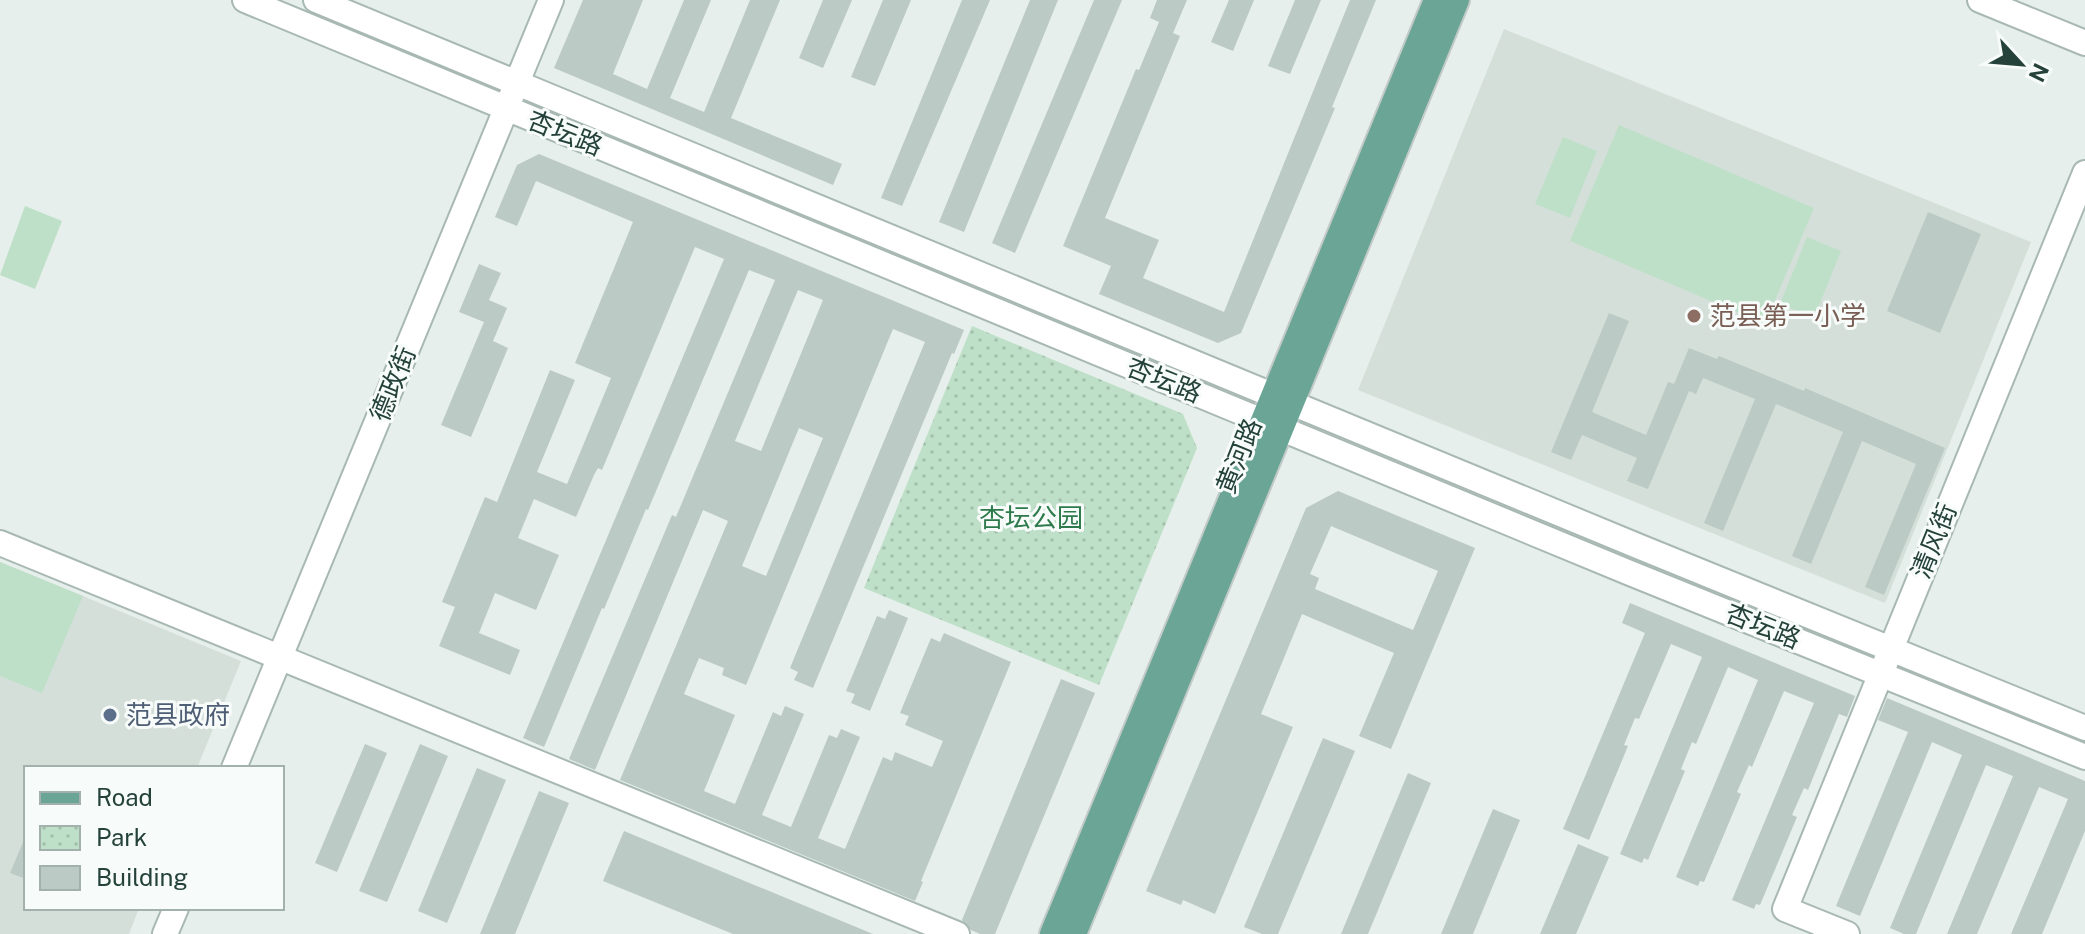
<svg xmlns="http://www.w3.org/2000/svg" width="2085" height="934" viewBox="0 0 2085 934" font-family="'Public Sans','Noto Sans SC',sans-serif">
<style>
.built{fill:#d4dfda}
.grass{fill:#bfe0c8}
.park{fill:url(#park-dots)}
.building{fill:#bbcac4;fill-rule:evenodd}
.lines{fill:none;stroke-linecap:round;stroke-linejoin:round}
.minor-casing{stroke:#a8b8b2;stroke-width:28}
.major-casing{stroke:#c2cac8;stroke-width:28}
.minor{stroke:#fff;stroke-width:24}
.major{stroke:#6aa596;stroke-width:24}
.education-dot{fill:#8d6e63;stroke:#f7fbf9;stroke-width:3}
.service-dot{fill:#5c6f8a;stroke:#f7fbf9;stroke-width:3}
.labels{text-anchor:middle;stroke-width:6;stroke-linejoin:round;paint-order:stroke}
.street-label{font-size:26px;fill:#24423a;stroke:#f7fbf9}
.education-label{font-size:26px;fill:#785e54;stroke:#f7fbf9;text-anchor:start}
.park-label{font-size:26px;fill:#2d7a4b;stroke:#f7fbf9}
.service-label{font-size:26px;fill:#4e5e75;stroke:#f7fbf9;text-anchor:start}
</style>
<defs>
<pattern id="park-dots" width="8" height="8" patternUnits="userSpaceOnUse" patternTransform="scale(2)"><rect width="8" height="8" fill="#bfe0c8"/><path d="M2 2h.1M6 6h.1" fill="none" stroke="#a4c1ad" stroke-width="1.8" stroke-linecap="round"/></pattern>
</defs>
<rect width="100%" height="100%" fill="#e6efeb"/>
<g class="built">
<polygon points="1504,29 2031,242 1885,603 1358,390"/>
<polygon points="0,562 241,661 197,768 26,768 26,908 139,908 129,934 0,934"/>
</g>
<g class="grass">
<polygon points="1619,125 1814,208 1765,324 1570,241"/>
<polygon points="1563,137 1597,151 1570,218 1535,204"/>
<polygon points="25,206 62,221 35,289 0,275"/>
<polygon points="1807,237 1841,251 1814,318 1780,304"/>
<polygon points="0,562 83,596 42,693 0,676"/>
</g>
<polygon class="park" points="972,326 1183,414 1197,448 1099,685 864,588"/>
<g class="building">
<polygon points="583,0 643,0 613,74 647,89 684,0 711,0 670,98 704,112 750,0 780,0 731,118 842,164 833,185 554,68"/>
<polygon points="823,0 852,0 823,68 799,58"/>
<polygon points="883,0 911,0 875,86 851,77"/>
<polygon points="962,0 990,0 902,206 881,198"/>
<polygon points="1030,0 1058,0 964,232 939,222"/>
<polygon points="1094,0 1122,0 1015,253 992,243"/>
<polygon points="1157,0 1187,0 1173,33 1180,36 1105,218 1159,240 1143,278 1224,312 1350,0 1376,0 1332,107 1335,108 1241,333 1218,343 1099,294 1111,266 1063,246 1136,69 1139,70 1159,22 1150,18"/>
<polygon points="1229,0 1254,0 1233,51 1211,42"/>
<polygon points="1295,0 1321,0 1290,74 1268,66"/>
<path d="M539,154L964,330L954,354L952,353L813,688L794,680L798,672L790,668L925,342L893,329L746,685L722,675L724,668L699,658L684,694L735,715L704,791L735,804L773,712L781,716L785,706L804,714L762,815L791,827L829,735L837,738L841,729L860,737L818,838L845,849L883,757L892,761L895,752L932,767L943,741L905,725L909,716L900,713L931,638L940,642L944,633L1011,662L921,881L923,882L915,901L620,780L728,521L703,510L595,770L569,759L672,515L676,517L775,280L749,270L648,510L646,509L604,609L602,608L544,747L523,738L724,259L695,247L602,470L598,468L594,475L576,517L534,499L518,538L559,555L536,610L495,593L479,633L520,650L510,675L439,646L455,607L442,602L485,497L497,502L550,370L575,380L537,472L567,484L611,378L575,363L633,222L536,181L517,226L495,217L517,165ZM798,290L823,300L761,451L735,441ZM799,428L823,438L766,576L742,566Z"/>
<polygon points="1928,212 1981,234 1940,333 1887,311"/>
<polygon points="479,264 501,273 489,300 507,308 493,341 508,348 471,437 441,425 484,322 459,312"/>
<polygon points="1609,313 1629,321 1592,412 1646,435 1668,382 1674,384 1689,348 1717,359 1719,356 1804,391 1805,388 1945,448 1884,595 1865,587 1916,464 1862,441 1811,564 1792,556 1843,432 1776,404 1723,531 1704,523 1755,399 1703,378 1696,394 1689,391 1648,489 1627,481 1637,458 1582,435 1571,460 1551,452"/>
<path d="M1338,491L1475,548L1391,749L1359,736L1394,653L1302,614L1261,714L1293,727L1215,914L1183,900L1181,905L1146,891L1306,508ZM1331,526L1438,571L1413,630L1315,589L1319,578L1310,574Z"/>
<polygon points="1630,603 1855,696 1847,717 1839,714 1808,790 1804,788 1792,815 1797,817 1760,905 1756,904 1754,909 1732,900 1814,703 1784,691 1752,767 1749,765 1737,792 1741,794 1704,882 1700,881 1698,886 1676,877 1758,680 1728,667 1696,744 1692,742 1681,769 1685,771 1648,860 1644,858 1642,863 1620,854 1702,657 1671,644 1639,719 1635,718 1624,745 1628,746 1589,840 1563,829 1645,633 1622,623"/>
<polygon points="889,610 908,618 870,711 851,703 855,694 846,691 877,616 885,619"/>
<polygon points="1061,679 1095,693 995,934 980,934 971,930 962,920"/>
<polygon points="1887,698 2085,781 2085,831 2042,934 2011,934 2068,799 2039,787 1977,934 1947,934 2013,776 1986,765 1916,934 1904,934 1890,928 1962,755 1932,742 1860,916 1836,906 1908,732 1878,720"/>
<polygon points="1323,738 1355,751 1278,934 1262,934 1244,927"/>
<polygon points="365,744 387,753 337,872 315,863"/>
<polygon points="420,744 448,756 387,902 359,891"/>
<polygon points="477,768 506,780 447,923 418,911"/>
<polygon points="1408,773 1431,783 1368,934 1341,934"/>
<polygon points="539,791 569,803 515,934 480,934"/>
<polygon points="1493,809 1520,820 1473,934 1441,934"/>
<polygon points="624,831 873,934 733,934 603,881"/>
<polygon points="26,835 26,879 10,873"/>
<polygon points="1578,844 1609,857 1576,934 1540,934"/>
</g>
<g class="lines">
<g class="minor-casing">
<g id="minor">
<polyline points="245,0 1630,573 2085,757"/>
<polyline points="316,0 1640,547 2085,728"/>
<polyline points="1980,0 2085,43"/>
<polyline points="0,543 957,934"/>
<polyline points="234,768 551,0"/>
<polyline points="165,934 176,908"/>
<polyline points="1847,934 1785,909 2085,173"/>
</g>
</g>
<g class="major-casing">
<g id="major">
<polyline points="1052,934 1436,0"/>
<polyline points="1074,934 1457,0"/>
</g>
</g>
<use href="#minor" class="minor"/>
<use href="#major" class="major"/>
</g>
<circle class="education-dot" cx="1694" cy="316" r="8"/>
<circle class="service-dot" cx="110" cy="715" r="8"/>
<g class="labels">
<g class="street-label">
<text transform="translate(565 133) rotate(22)" y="9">杏坛路</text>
<text transform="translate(1164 380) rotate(22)" y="9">杏坛路</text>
<text transform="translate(393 384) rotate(-68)" y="9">德政街</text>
<text transform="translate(1239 456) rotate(-68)" y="9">黄河路</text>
<text transform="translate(1934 541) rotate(-68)" y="9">清风街</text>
<text transform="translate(1763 626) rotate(22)" y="9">杏坛路</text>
</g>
<g class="education-label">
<text x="1710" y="325">范县第一小学</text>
</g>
<g class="park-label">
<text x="1031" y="527">杏坛公园</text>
</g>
<g class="service-label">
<text x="126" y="724">范县政府</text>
</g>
</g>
<rect x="24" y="766" width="260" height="144" fill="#f7fbf9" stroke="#a3b1ad" stroke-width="2"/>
<rect x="40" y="792" width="40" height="12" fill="#6aa596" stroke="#a3b1ad" stroke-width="2"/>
<text x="96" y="806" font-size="24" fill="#24423a">Road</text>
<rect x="40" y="826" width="40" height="24" fill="url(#park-dots)" stroke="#a3b1ad" stroke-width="2"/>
<text x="96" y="846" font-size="24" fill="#24423a">Park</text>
<rect x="40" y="866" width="40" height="24" fill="#bbcac4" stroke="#a3b1ad" stroke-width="2"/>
<text x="96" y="886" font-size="24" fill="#24423a">Building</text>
<g transform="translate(2021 64) rotate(116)" stroke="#f7fbf9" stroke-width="6" paint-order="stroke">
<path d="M0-6L14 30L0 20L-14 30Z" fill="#24423a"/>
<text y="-12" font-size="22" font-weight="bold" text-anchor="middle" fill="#24423a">N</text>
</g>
</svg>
